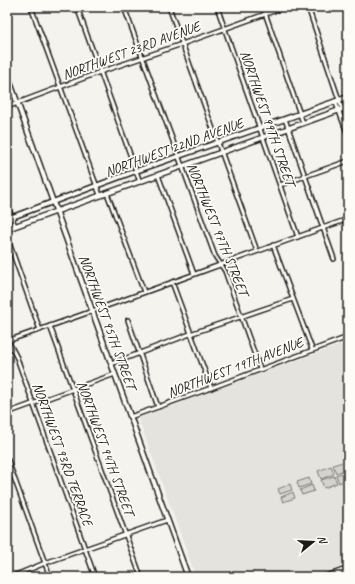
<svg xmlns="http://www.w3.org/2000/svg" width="355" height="584" viewBox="0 0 355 584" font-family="Caveat,sans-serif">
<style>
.built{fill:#e4e3de}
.pitch{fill:#d4d3cf;stroke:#787876}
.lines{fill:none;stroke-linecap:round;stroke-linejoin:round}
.minor-casing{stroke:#1c1c1c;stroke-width:6}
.secondary-casing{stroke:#1c1c1c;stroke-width:7}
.minor{stroke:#fdfcf7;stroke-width:3}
.secondary{stroke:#fdfcf7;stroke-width:4}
.labels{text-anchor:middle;stroke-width:3.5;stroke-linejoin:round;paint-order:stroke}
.street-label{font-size:14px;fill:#1c1c1c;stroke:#fdfcf7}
</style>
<rect width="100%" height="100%" fill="#f4f3ee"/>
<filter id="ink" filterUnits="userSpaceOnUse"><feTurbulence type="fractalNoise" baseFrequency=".025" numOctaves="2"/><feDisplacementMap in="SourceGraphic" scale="8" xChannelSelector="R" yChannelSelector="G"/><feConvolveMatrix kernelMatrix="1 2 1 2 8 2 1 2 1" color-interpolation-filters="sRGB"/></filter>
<g filter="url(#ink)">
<polygon class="built" points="348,342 348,565 315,577 196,577 138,418"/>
<g class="pitch">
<polygon points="346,461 348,469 336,473 333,465"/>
<polygon points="331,466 334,474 321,479 318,471"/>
<polygon points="348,471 348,479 339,483 336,475"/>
<polygon points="334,476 337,483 324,488 321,480"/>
<polygon points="309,478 311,484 299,488 297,482"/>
<polygon points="290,484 292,490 280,494 278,489"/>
<polygon points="312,485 314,491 302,495 300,490"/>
<polygon points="293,492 295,498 283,502 281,497"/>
</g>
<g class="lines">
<g class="minor-casing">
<g id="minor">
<polyline points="31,7 100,195"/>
<polyline points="77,7 140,182"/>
<polyline points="124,7 215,256 225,271 260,369"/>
<polyline points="169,7 257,251"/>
<polyline points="217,7 298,237"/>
<polyline points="263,7 303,123"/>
<polyline points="308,7 342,109"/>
<polyline points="335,101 348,135"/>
<polyline points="7,107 100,72 182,44 285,7"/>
<polyline points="285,119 334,259"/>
<polyline points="158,175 194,274"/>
<polyline points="280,185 348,161"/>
<polyline points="107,193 144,292"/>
<polyline points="7,204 15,226"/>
<polyline points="7,237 40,330"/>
<polyline points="273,245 312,349"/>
<polyline points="172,282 211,388"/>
<polyline points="128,320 158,407"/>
<polyline points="50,326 141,577"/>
<polyline points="7,339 17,358 95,577"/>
<path d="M7,341C121,302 234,259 348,219"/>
<polyline points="111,364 190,334 293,299"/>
<polyline points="7,413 115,374"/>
<polyline points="130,417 211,388 348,337"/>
<polyline points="7,458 50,577"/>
<polyline points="11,577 45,563 167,520"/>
</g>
</g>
<g class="secondary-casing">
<g id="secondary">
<polyline points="7,74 188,577"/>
<polyline points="7,219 136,171 348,97"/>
<polyline points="7,229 348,107"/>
<polyline points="325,577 348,569"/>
<polyline points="344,577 348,576"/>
</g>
</g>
<use href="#minor" class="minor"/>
<use href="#secondary" class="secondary"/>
</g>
</g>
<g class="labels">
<g class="street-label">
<text transform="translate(131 50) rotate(-20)" y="5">NORTHWEST 23RD AVENUE</text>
<text transform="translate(268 118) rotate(71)" y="5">NORTHWEST 99TH STREET</text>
<text transform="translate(174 147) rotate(-20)" y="5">NORTHWEST 22ND AVENUE</text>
<text transform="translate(218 229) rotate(68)" y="5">NORTHWEST 97TH STREET</text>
<text transform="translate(108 322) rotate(70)" y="5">NORTHWEST 95TH STREET</text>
<text transform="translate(235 367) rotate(-21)" y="5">NORTHWEST 19TH AVENUE</text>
<text transform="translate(106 448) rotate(70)" y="5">NORTHWEST 94TH STREET</text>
<text transform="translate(63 454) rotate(70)" y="5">NORTHWEST 93RD TERRACE</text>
</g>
</g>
<rect width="355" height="584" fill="none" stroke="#fdfcf7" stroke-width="24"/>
<rect x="12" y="12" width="331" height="560" fill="none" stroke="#1c1c1c" stroke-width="1.5" filter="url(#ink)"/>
<g transform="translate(313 542) rotate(72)" stroke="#fdfcf7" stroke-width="3" paint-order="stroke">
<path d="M0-3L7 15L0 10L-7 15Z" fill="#1c1c1c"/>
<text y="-6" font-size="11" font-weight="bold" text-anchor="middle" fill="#1c1c1c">N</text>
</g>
</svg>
